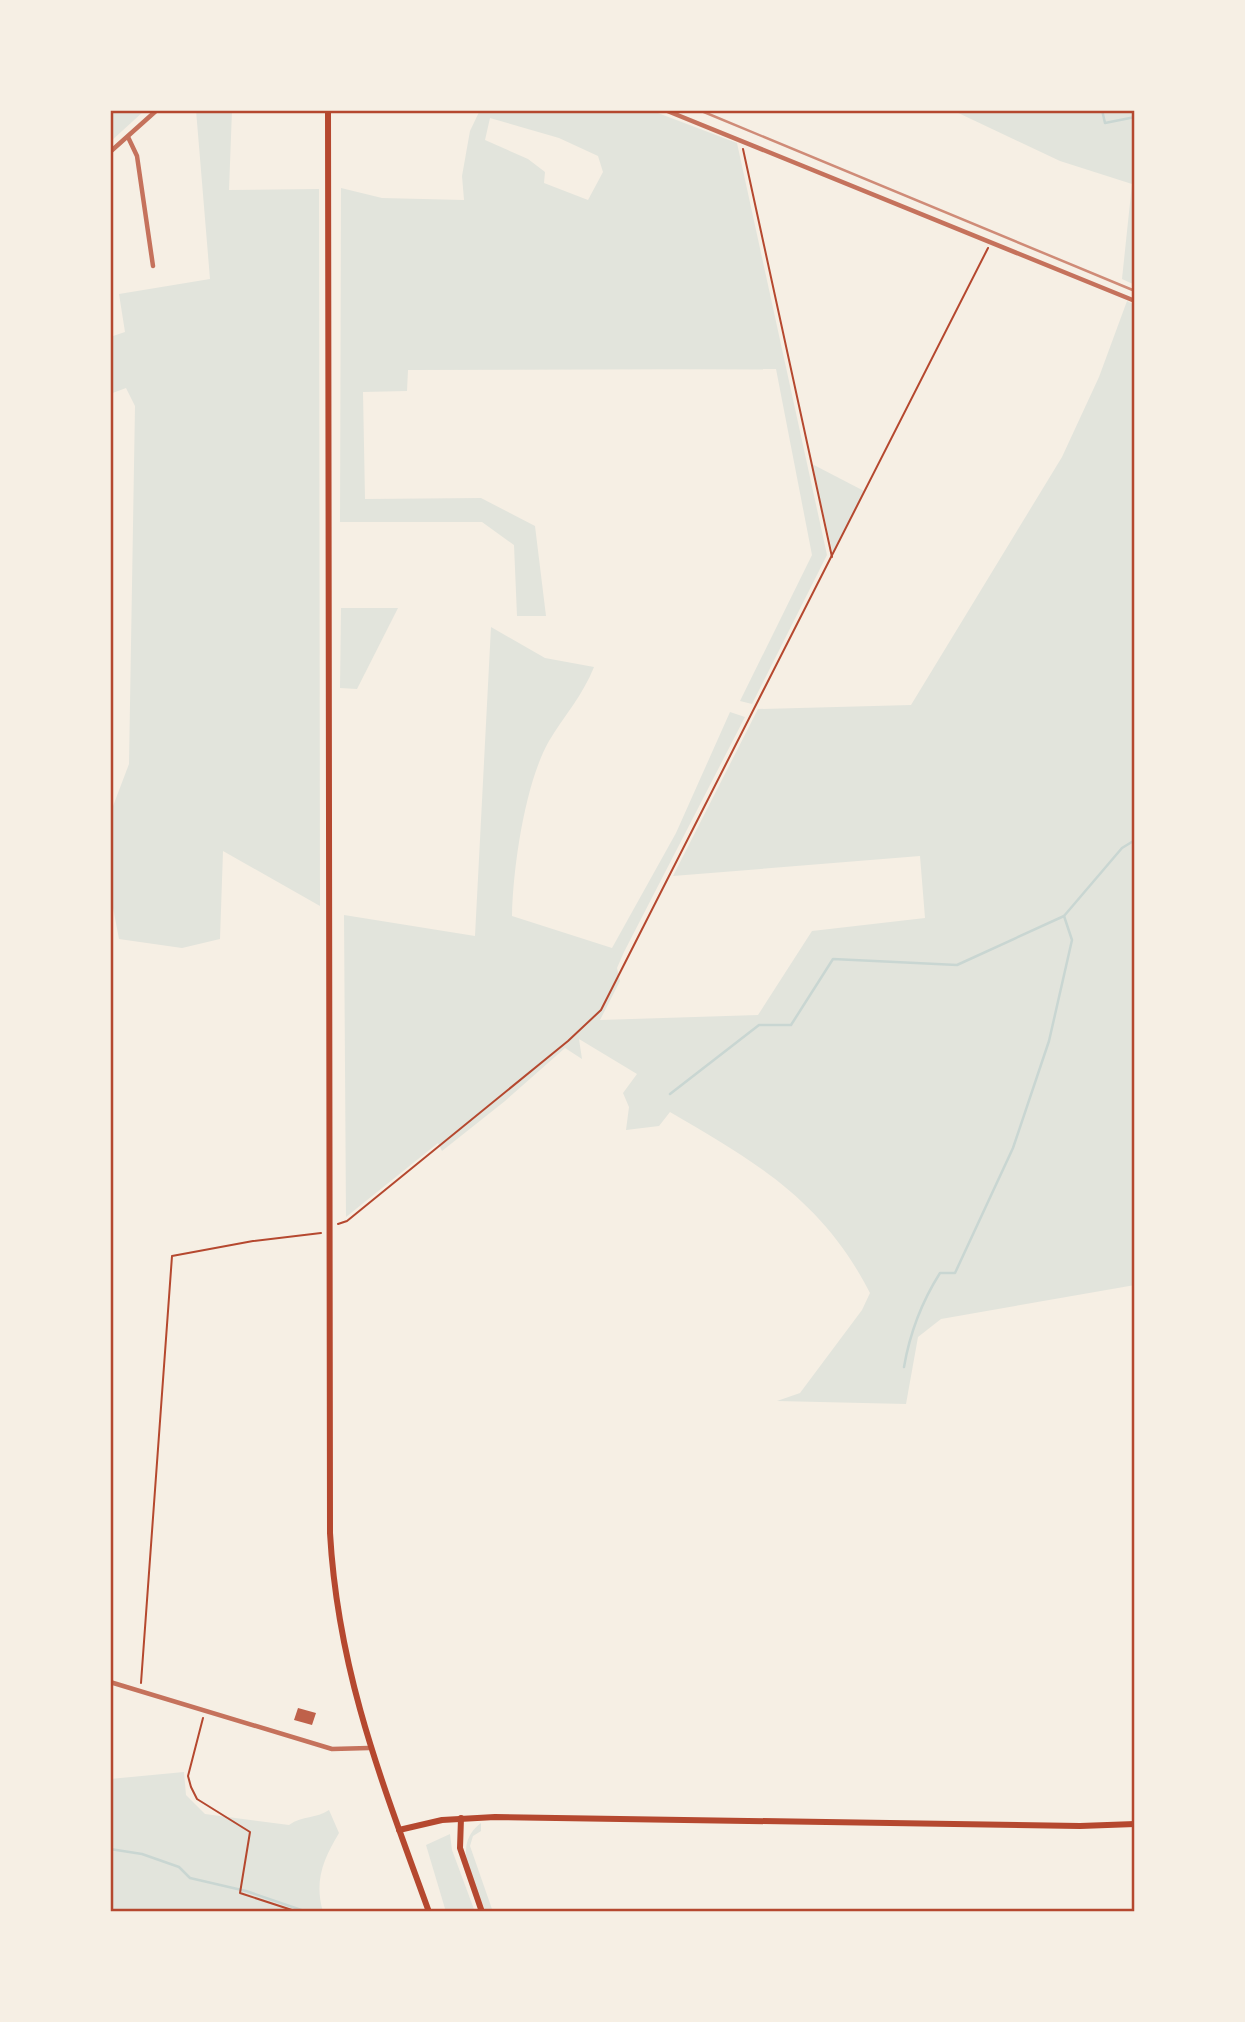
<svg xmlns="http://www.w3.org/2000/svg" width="1245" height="2022" viewBox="0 0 1245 2022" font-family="Karla,sans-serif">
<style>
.green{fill:#e2e4dc;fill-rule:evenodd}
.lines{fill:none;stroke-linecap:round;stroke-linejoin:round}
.stream{stroke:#c9d6d2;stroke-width:2.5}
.building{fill:#bf614a}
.path{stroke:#b5482f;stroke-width:2}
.minor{stroke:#c5725c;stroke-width:4.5}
.secondary{stroke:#b5482f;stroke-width:6}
.primary{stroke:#b5482f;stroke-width:6}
.rail{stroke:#cf8b77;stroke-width:2.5}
.neatline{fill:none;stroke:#b5482f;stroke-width:2.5}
</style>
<rect width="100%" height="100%" fill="#f6efe4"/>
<g class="green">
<polygon points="110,110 145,110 110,142"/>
<polygon points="196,110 232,110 229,190 319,189 320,906 223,851 220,939 182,948 119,939 110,892 110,814 129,764 135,406 126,388 110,394 110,337 125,332 119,294 210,279"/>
<path d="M480,110H650L737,143L827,555L752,704L740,701L812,555L776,369L408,370L407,391L363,392L365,499L481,498L535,526L546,616H517L514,545L482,522H340L341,188L382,198L464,200L462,176L470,131ZM490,118L559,138L598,156L603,172L588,200L544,183L545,172L528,159L485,140Z"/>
<polygon points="952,110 1135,110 1135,285 1122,279 1132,184 1060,161"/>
<path d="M1127,301L1135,305V1285L941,1319L918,1337L906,1404L777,1401L800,1393L862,1310L870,1293C823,1201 756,1162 670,1112L659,1126L626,1130L629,1107L623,1093L637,1074L579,1039L582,1059L565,1048L505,1101L442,1151L438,1143L346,1217L344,915L475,936L491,627L545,658L594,667C583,695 564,716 549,741C525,783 513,867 512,916L612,948L676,833L730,712L745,717L624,952L617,968L620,981L600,1020L758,1015L812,931L925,918L920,856L673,876L758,709L911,705L1062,457L1099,377Z"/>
<polygon points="812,464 864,491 833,554"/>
<polygon points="341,608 398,608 357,689 340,688"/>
<path d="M184,1772L186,1795L205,1814L289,1825C303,1815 316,1819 329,1810L339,1833C323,1860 314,1881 323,1912H110V1779Z"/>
<path d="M481,1823V1831L473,1836L470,1846L493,1912H486C475,1882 450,1846 481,1823Z"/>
<polygon points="450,1834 452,1850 475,1912 446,1912 426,1845"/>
</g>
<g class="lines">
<g class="stream">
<polyline points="1102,110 1105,123 1135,117"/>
<polyline points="670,1094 759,1025 791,1025 833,959 957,965 1064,916 1122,848 1135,840"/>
<path d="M904,1367C910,1332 921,1303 940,1273H955L1013,1148L1049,1041L1072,940L1064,916"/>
<polyline points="110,1849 142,1854 179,1867 190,1878 246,1891 307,1912"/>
</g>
</g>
<polygon class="building" points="298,1708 316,1713 312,1725 294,1720"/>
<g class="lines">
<g class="path">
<polyline points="743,149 832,557"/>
<polyline points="338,1224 347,1221 568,1041 601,1010 988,248"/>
<polyline points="141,1683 172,1256 253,1241 321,1233"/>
<polyline points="203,1718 188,1776 191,1787 197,1799 250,1832 240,1893 298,1912"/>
</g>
<g class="minor">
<polyline points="665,110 1135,301"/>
<polyline points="128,137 137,156 153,266"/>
<polyline points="110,152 157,110"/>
<polyline points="110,1682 332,1749 369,1748"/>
</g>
<g class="secondary">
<polyline points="461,1818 460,1848 482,1912"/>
<polyline points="399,1830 442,1820 495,1817 1080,1826 1135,1824"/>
</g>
<path class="primary" d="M328,110L330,1533C338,1673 382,1782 429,1912"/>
<polyline class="rail" points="699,110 1135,291"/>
</g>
<rect width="1245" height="2022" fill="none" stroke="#f6efe4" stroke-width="224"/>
<rect x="112" y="112" width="1021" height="1798" class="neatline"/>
</svg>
